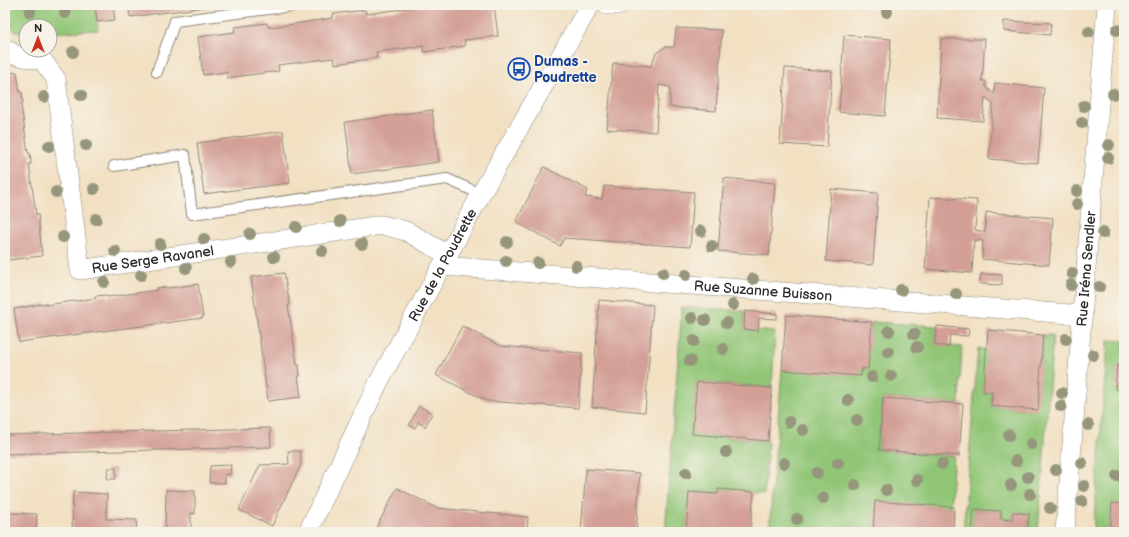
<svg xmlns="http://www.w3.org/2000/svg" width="1129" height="537" viewBox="0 0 1129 537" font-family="'Balsamiq Sans',sans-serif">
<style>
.green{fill:#91c677;stroke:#5e7851}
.building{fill:#d39f96}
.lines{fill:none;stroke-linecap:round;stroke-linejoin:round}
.service-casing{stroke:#8e8677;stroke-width:12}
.minor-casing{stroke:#8e8677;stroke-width:20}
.service{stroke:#fff;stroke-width:10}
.minor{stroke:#fff;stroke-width:19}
.tree{fill:#96967c}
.labels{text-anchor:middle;stroke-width:4;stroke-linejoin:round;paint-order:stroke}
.transit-label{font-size:14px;font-weight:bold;fill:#164399;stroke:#f7f3e8;text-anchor:start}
.street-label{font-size:14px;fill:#2b2b2b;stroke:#f7f3e8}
</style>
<rect width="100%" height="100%" fill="#f7f3e8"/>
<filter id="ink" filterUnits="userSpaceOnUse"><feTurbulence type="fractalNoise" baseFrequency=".025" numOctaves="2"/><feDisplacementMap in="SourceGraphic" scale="8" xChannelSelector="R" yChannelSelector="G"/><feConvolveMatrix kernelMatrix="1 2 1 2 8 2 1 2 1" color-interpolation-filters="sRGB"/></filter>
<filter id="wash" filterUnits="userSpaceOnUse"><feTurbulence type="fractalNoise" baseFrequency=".012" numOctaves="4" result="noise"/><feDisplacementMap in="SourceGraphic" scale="16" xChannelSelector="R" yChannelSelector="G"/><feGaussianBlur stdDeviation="0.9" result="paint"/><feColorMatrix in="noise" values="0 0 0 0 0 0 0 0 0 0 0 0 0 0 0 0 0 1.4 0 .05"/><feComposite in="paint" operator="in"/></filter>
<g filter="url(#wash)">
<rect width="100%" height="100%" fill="#f2e0c3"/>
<g class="green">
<path d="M6,5H95L98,30L50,33V26H26V34C10,35 8,18 6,5Z"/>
<polygon points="682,307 745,311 744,329 775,332 772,388 697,382 692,434 768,441 764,494 719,489 718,494 690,492 686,532 665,532"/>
<polygon points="872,322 937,326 935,345 962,347 959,404 883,398 879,450 954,456 950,507 873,532 769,532 782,370 867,369"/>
<polygon points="1043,335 1053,335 1038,532 1028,532 1029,514 1013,512 1012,520 1001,519 1001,511 974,509 972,532 963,532 978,348 987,350 984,392 992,392 991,406 1037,410"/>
<polygon points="1108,340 1124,341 1123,366 1117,366 1115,389 1124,390 1124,504 1110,528 1104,528 1104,532 1093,532"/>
</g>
<g id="blocks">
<g class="building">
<polygon points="95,5 113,5 115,20 97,22"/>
<polygon points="128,5 212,5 213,6 130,17"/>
<polygon points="431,5 494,5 498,36 464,40 465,46 424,52 423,46 376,52 377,58 335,64 334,58 278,65 279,71 227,78 227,72 203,75 198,37 235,32 234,27 267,23 268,27 287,25 333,18 333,14 365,10 366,14"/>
<polygon points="1004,21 1051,23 1050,35 1004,31"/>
<polygon points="676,28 722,30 716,111 670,107 670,87 659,85 656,132 607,129 613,63 651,66 656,53 665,47 674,47"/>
<polygon points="844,35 891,39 885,116 839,112"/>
<polygon points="941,39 985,39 982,81 986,81 986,87 994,94 995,83 1044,88 1038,163 989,159 993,103 985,97 983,121 937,118"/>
<polygon points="785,68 832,71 827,147 780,144"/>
<polygon points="17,72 20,93 22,92 23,104 21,104 28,153 30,153 31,164 29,164 36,214 38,214 42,256 8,260 5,236 5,74"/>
<polygon points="432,110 439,162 352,174 345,122"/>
<polygon points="283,131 290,183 204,194 197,143"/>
<polygon points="544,167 588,190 585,197 602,199 604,186 694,192 690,247 564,238 560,246 516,222"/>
<polygon points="724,178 775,183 769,255 718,251"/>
<polygon points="831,189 878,193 873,265 826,261"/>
<polygon points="930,197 977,200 975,230 985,232 986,212 1053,218 1049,265 982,259 983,241 974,240 972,273 925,269"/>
<polygon points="284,273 290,305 288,305 297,365 299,365 300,376 298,376 301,397 268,401 251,277"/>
<polygon points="981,274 1002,275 1002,285 980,284"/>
<polygon points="198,284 203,318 19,342 14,309 46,303 46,305 96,298 95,296 107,295 107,297 157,290 156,288 167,287 168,288"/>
<polygon points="599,300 653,305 645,412 592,407"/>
<polygon points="745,311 777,314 777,319 759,318 758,331 744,329"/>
<polygon points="786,315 872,322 868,369 862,368 861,376 782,370"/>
<polygon points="462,326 501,346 582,353 578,408 487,401 436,375"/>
<polygon points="937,326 969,329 968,336 950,335 949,347 935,345"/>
<polygon points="988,330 1043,335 1038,410 991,406 992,392 983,392"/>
<polygon points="1117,365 1124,366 1124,390 1115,389"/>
<polygon points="697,382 772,388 768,441 692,434"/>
<polygon points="883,398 963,404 959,456 879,450"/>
<polygon points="419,406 432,413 425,427 418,422 415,428 409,425"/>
<polygon points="270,428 271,447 5,454 5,435"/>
<polygon points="288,451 300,451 301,464 272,526 239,510 260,465 289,464"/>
<polygon points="231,465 230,475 225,474 225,483 209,483 210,466"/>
<polygon points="108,468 116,468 116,479 107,479"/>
<polygon points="586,469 640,473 636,532 581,532"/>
<polygon points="397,488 437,508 528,517 527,532 374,532"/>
<polygon points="719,489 754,492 750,532 686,532 689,492 718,494"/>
<polygon points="166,490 195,491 195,514 191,513 191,532 165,532"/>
<polygon points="73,492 107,494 106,519 137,520 136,532 72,532"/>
<polygon points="875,501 954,507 953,532 873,532"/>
<polygon points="1112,503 1124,504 1124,532 1104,532 1104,528 1110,528"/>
<polygon points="974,509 1001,511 1001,519 1012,520 1013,512 1029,514 1028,532 972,532"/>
<polygon points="10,513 37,514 36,532 5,532 5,516 9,516"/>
</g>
</g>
</g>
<g filter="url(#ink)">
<use href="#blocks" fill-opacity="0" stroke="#8e8677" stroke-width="1"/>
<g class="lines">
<g class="service-casing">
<g id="service">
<polyline points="157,72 175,21 300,5"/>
<polyline points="114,166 185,155 192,214 447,179 481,194"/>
</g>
</g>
<g class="minor-casing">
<g id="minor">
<polyline points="608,5 620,5"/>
<path id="s1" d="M5,48L15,55L43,61L56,79L80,270L382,225L406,231L448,255"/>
<path id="s2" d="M442,266L1083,315"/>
<path id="s3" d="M308,532L378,383L481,194L590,5"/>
<path id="s4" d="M1065,532L1107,5"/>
</g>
</g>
<use href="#service" class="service"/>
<use href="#minor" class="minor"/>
</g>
<g class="tree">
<circle cx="30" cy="12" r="6"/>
<circle cx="887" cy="12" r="6"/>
<circle cx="65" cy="13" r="6"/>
<circle cx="1117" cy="30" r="6"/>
<circle cx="1089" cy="32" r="6"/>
<circle cx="73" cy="52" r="6"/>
<circle cx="1113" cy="94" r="6"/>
<circle cx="81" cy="95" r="6"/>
<circle cx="44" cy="97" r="6"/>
<circle cx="1084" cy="106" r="6"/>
<circle cx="1082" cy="123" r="6"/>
<circle cx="86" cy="145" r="6"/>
<circle cx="1109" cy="145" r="6"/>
<circle cx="49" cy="146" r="6"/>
<circle cx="1108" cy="158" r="6"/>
<circle cx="94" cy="189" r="6"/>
<circle cx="1077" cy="191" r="6"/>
<circle cx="56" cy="192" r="6"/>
<circle cx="1077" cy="204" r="6"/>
<circle cx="96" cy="219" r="6"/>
<circle cx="340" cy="221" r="6"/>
<circle cx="296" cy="227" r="6"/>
<circle cx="701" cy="231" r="6"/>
<circle cx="1103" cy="233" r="6"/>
<circle cx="250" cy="234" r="6"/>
<circle cx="63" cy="237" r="6"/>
<circle cx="204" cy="239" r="6"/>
<circle cx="507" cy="242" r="6"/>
<circle cx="160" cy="244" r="6"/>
<circle cx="362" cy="244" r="6"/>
<circle cx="712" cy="246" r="6"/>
<circle cx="115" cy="251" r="6"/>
<circle cx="322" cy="251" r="6"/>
<circle cx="274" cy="257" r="6"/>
<circle cx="506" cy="261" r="6"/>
<circle cx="231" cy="262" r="6"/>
<circle cx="538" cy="263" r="6"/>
<circle cx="576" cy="266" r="6"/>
<circle cx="186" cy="268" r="6"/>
<circle cx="663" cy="273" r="6"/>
<circle cx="1072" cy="273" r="6"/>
<circle cx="141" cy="275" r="6"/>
<circle cx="686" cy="275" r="6"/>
<circle cx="753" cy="279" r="6"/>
<circle cx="104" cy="282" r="6"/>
<circle cx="1071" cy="285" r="6"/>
<circle cx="1099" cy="287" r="6"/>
<circle cx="901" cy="290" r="6"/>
<circle cx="956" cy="294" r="6"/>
<circle cx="733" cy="305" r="6"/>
<circle cx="692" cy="318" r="6"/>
<circle cx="705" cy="320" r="6"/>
<circle cx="727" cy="323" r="6"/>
<circle cx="889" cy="331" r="6"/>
<circle cx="914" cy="334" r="6"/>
<circle cx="1066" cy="339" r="6"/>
<circle cx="694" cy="341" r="6"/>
<circle cx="917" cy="347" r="6"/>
<circle cx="723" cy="349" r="6"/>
<circle cx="888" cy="352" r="6"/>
<circle cx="1093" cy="355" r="6"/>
<circle cx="690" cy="361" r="6"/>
<circle cx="891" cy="376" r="6"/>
<circle cx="872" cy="377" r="6"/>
<circle cx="1062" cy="393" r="6"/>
<circle cx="848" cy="400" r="6"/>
<circle cx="1061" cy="406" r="6"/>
<circle cx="857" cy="420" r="6"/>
<circle cx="789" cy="422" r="6"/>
<circle cx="1088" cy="425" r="6"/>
<circle cx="803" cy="430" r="6"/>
<circle cx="1009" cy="435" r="6"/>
<circle cx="1031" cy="444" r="6"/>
<circle cx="726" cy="452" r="6"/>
<circle cx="1016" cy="461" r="6"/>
<circle cx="784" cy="463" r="6"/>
<circle cx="838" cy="463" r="6"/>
<circle cx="1082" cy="463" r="6"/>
<circle cx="942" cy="464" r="6"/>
<circle cx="1056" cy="470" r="6"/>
<circle cx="686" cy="473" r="6"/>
<circle cx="817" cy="473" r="6"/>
<circle cx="1117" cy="476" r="6"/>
<circle cx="1028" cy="477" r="6"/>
<circle cx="917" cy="480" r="6"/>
<circle cx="855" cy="485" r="6"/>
<circle cx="1011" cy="485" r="6"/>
<circle cx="1084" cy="486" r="6"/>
<circle cx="886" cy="490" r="6"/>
<circle cx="1030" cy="494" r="6"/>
<circle cx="823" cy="498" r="6"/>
<circle cx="1082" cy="501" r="6"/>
<circle cx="1050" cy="508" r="6"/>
<circle cx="797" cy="519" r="6"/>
</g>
</g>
<defs>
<g id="bus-ring" transform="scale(1.15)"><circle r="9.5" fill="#f7f3e8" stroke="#1a4fb4" stroke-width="1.5"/><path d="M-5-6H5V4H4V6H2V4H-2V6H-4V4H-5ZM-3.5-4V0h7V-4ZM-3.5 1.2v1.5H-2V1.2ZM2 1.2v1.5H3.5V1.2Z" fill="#1a4fb4"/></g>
</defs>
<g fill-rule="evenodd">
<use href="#bus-ring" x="519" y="69"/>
</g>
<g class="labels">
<g class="transit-label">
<text x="534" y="66">Dumas -<tspan x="534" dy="16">Poudrette</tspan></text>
</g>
<g class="street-label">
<text dy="5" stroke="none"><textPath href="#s1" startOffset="329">Rue Serge Ravanel</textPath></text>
<text dy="5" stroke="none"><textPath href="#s3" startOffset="299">Rue de la Poudrette</textPath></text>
<text dy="5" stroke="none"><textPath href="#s4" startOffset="264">Rue Iréna Sendler</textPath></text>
<text dy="5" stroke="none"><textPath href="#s2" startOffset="322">Rue Suzanne Buisson</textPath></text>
</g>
</g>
<rect width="1129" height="537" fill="none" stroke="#f7f3e8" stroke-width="20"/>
<g transform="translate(38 38)"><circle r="19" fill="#f7f3e8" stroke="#a5a39c"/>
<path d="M0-3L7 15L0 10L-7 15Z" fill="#c8321e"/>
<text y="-6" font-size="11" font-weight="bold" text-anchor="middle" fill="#2b2b2b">N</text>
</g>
</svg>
